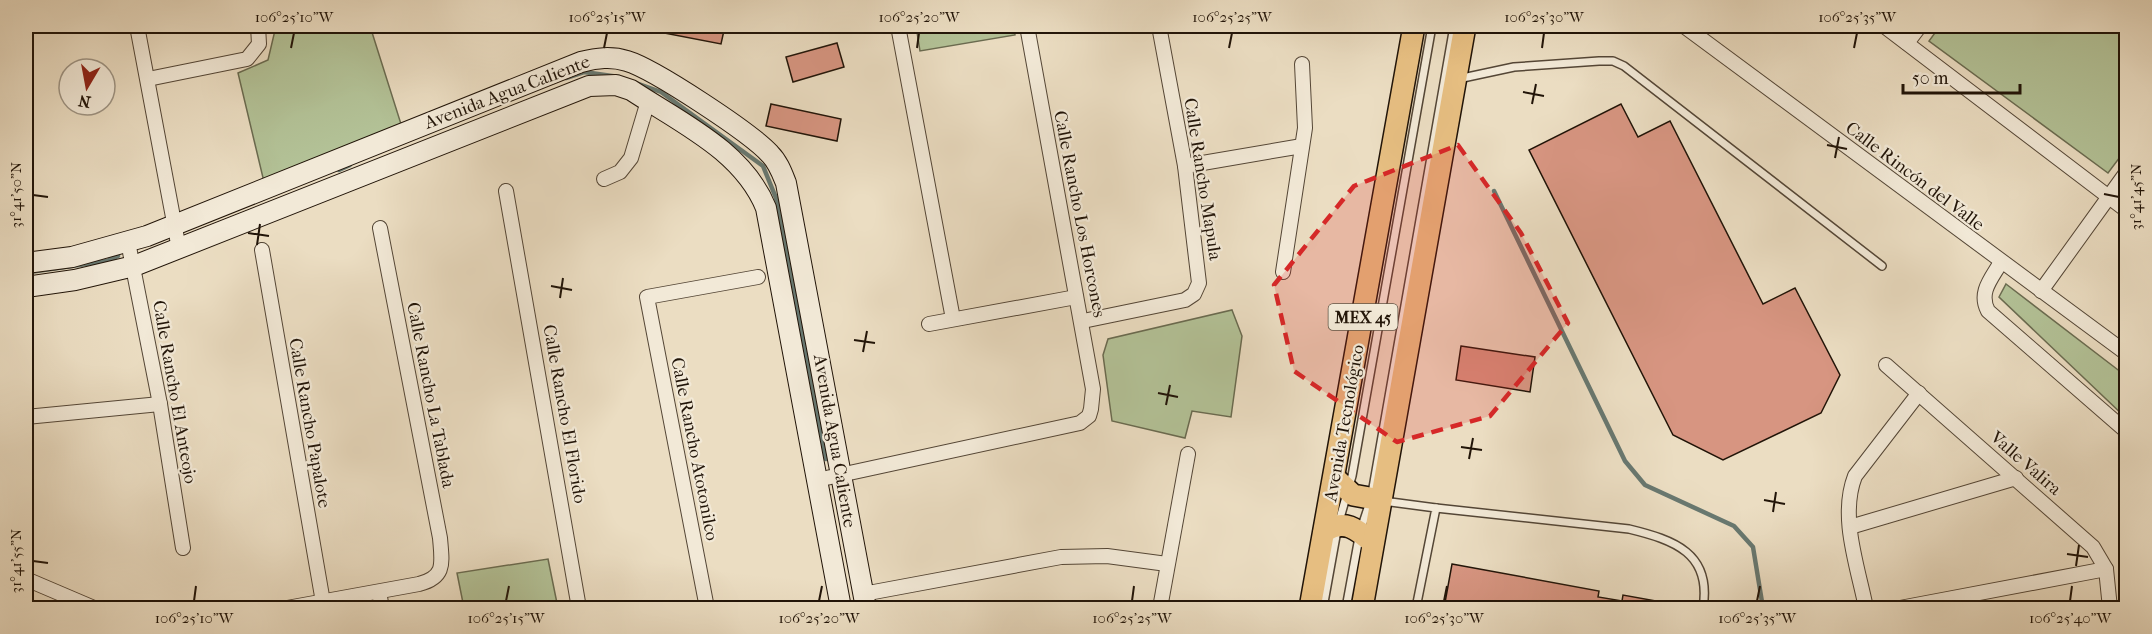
<svg xmlns="http://www.w3.org/2000/svg" width="2152" height="634" viewBox="0 0 2152 634" font-family="'IM FELL French Canon',serif">
<style>
.green{fill:#b3c297;stroke:#6a6b50;stroke-width:1.5}
.lines{fill:none;stroke-linecap:round;stroke-linejoin:round}
.stream{stroke:#687870;stroke-width:4.5}
.building{fill:#d79581;stroke:#211408;stroke-width:1.5}
.lane-casing{stroke:#544636;stroke-width:10}
.street-casing{stroke:#544636;stroke-width:16}
.secondary-casing{stroke:#211408;stroke-width:22}
.primary-casing{stroke:#211408;stroke-width:24}
.lane{stroke:#f2e9d7;stroke-width:7}
.street{stroke:#f2e9d7;stroke-width:14}
.secondary{stroke:#f2e9d7;stroke-width:20}
.primary{stroke:#e6be81;stroke-width:21}
.marked{fill:#d62828;fill-opacity:0.2;stroke:#d62828;stroke-width:4.5;stroke-dasharray:12 8;stroke-linejoin:round}
.ticks{fill:none;stroke:#211408;stroke-width:2}
.labels{text-anchor:middle;stroke-width:4.5;stroke-linejoin:round;paint-order:stroke}
.shield{fill:#f2e9d7;stroke:#605446;stroke-width:1.5}
.shield-label{font-size:16px;font-weight:bold;fill:#211408}
.street-label{font-size:18px;fill:#211408;stroke:#f2e9d7}
.neatline{fill:none;stroke:#211408;stroke-width:2}
.ticks-label{font-size:15px;text-anchor:middle;fill:#211408}
</style>
<rect width="100%" height="100%" fill="#ebddc2"/>
<filter id="stains"><feTurbulence type="fractalNoise" baseFrequency=".00333" numOctaves="4"/><feColorMatrix values="0 0 0 0 .2 0 0 0 0 .09 0 0 0 0 .02 0 0 0 .5 -.17"/></filter>
<radialGradient id="worn" r=".72"><stop offset=".6" stop-color="#630" stop-opacity="0"/><stop offset="1" stop-color="#630" stop-opacity=".3"/></radialGradient>
<g class="green">
<polygon points="276,26 370,26 401,124 264,182 238,73 268,60"/>
<polygon points="916,26 1014,26 1015,35 920,51"/>
<polygon points="1940,26 2126,26 2126,149 2108,173 1929,41"/>
<polygon points="2006,284 2126,376 2126,418 1999,297"/>
<polygon points="1232,310 1242,336 1231,417 1192,411 1185,438 1112,421 1103,355 1108,339"/>
<polygon points="548,559 558,608 464,608 457,573"/>
</g>
<g class="lines">
<g class="stream">
<polyline points="566,78 584,72 619,77"/>
<polyline points="636,83 661,92 763,166 776,198 826,459"/>
<polyline points="339,170 350,165"/>
<polyline points="1494,191 1625,461 1645,485 1734,526 1753,547 1763,608"/>
<polyline points="30,272 107,261 118,256"/>
</g>
</g>
<g class="building">
<polygon points="628,26 725,26 721,44"/>
<polygon points="837,43 844,67 793,82 786,57"/>
<polygon points="771,104 841,119 837,141 766,126"/>
<polygon points="1621,104 1638,137 1670,121 1763,304 1795,288 1840,375 1821,413 1723,460 1673,435 1529,150"/>
<polygon points="1461,346 1535,357 1530,392 1456,380"/>
<polygon points="1452,564 1599,591 1598,597 1622,601 1623,595 1695,608 1444,608"/>
</g>
<g class="lines">
<g class="lane-casing">
<g id="lane">
<polyline points="1458,79 1514,67 1599,61 1613,61 1624,66 1882,266"/>
<polyline points="1383,501 1436,508 1416,608"/>
<path d="M1436,508L1629,529C1674,540 1712,553 1703,608"/>
<polyline points="1323,608 1338,525 1352,476 1432,26"/>
<polyline points="1346,608 1360,532 1371,499 1454,26"/>
</g>
</g>
<g class="street-casing">
<g id="street">
<polyline points="137,26 179,249"/>
<polyline points="898,26 953,319"/>
<polyline points="1684,26 2126,353"/>
<polyline points="1884,26 2126,210"/>
<polyline points="1907,43 1920,26"/>
<polyline points="148,79 247,59 259,44 258,26"/>
<polyline points="1185,166 1302,146"/>
<polyline points="604,179 620,172 631,158 648,101"/>
<polyline points="506,191 579,608"/>
<polyline points="128,242 160,404 183,548"/>
<polyline points="262,250 323,602"/>
<path d="M2001,262C1992,278 1978,292 1988,311L2126,431"/>
<polyline points="1283,272 1305,128 1302,64"/>
<polyline points="2041,291 2126,173"/>
<polyline points="1083,321 1185,300 1194,294 1199,283 1185,166 1159,26"/>
<polyline points="929,324 1076,297"/>
<polyline points="1886,365 2093,547 2106,569 2110,608"/>
<polyline points="26,417 160,404"/>
<polyline points="817,480 1080,423 1089,416 1091,409 1093,389 1027,26"/>
<polyline points="1850,527 2016,478"/>
<polyline points="26,579 94,608"/>
<polyline points="379,592 382,608"/>
<polyline points="863,594 1061,557 1107,556 1167,564"/>
<path d="M287,608L419,584C446,577 442,563 440,538L380,228"/>
<polyline points="707,608 647,297 758,277"/>
<polyline points="1160,608 1188,454"/>
<path d="M1866,608C1858,567 1839,517 1855,476L1919,393"/>
<polyline points="1900,608 2106,569"/>
</g>
</g>
<g class="secondary-casing">
<g id="secondary">
<path d="M26,263L72,257L147,236L581,62C597,58 611,56 627,61C654,69 751,133 770,154C778,162 782,173 786,183L866,608"/>
<path d="M26,287L75,280L134,266L589,86L616,85L631,90C681,123 743,151 766,208L841,608"/>
</g>
</g>
<g class="primary-casing">
<g id="primary">
<polyline points="1334,477 1353,495 1381,500"/>
<path d="M1324,532C1344,518 1357,529 1373,543"/>
<polyline points="1310,608 1414,26"/>
<polyline points="1362,608 1465,26"/>
</g>
</g>
<use href="#lane" class="lane"/>
<use href="#street" class="street"/>
<use href="#secondary" class="secondary"/>
<use href="#primary" class="primary"/>
</g>
<path class="marked" d="M1458,145L1521,233L1568,323L1490,416L1397,442L1294,371L1274,285L1354,186Z"/>
<path class="ticks" d="M291,48L294,33M604,48L607,33M917,48L919,33M1229,48L1232,33M1542,48L1544,33M1854,48L1857,33M1523,92L1544,96M1532,104L1536,84M1827,145L1847,149M1835,158L1839,137M2104,194L2119,197M33,195L48,197M248,233L269,236M257,245L260,224M551,286L572,290M560,298L563,278M854,340L875,343M863,352L867,331M1158,393L1178,397M1166,405L1170,385M1461,447L1482,450M1469,459L1473,438M1764,500L1785,504M1773,512L1776,492M2067,554L2088,557M33,561L48,563M2076,566L2079,545M194,601L196,586M506,601L509,586M819,601L822,586M1132,601L1134,586M1444,601L1447,586M1757,601L1760,586M2070,601L2072,586"/>
<g class="labels">
<rect class="shield" x="1328.5" y="304" width="69" height="26" rx="4.5"/>
<g class="shield-label">
<text x="1363" y="323">MEX 45</text>
</g>
<g class="street-label">
<text transform="translate(507 92) rotate(-21)" y="6">Avenida Agua Caliente</text>
<text transform="translate(1915 176) rotate(37)" y="6">Calle Rincón del Valle</text>
<text transform="translate(1203 179) rotate(81)" y="6">Calle Rancho Mapula</text>
<text transform="translate(1080 214) rotate(79)" y="6">Calle Rancho Los Horcones</text>
<text transform="translate(175 392) rotate(80)" y="6">Calle Rancho El Anteojo</text>
<text transform="translate(431 395) rotate(79)" y="6">Calle Rancho La Tablada</text>
<text transform="translate(565 414) rotate(80)" y="6">Calle Rancho El Florido</text>
<text transform="translate(310 423) rotate(80)" y="6">Calle Rancho Papalote</text>
<text transform="translate(1344 423) rotate(-80)" y="6">Avenida Tecnológico</text>
<text transform="translate(835 441) rotate(80)" y="6">Avenida Agua Caliente</text>
<text transform="translate(695 449) rotate(79)" y="6">Calle Rancho Atotonilco</text>
<text transform="translate(2026 463) rotate(41)" y="6">Valle Valira</text>
</g>
</g>
<rect width="2152" height="634" fill="none" stroke="#ebddc2" stroke-width="66"/>
<g transform="translate(87 87) rotate(190)"><circle r="28" fill="#f2e9d7" stroke="#9e9484" stroke-width="1.5"/>
<path d="M0-4.5L10 22L0 15L-10 22Z" fill="#8f2418"/>
<text y="-9" font-size="16" font-weight="bold" text-anchor="middle" fill="#211408">N</text>
</g>
<path d="M1903 84v9h117v-9" fill="none" stroke="#211408" stroke-width="3"/>
<text x="1912" y="84" font-size="18" fill="#211408" stroke="#f2e9d7" stroke-width="4.5" paint-order="stroke">50 m</text>
<rect x="33" y="33" width="2086" height="568" class="neatline"/>
<g class="ticks-label">
<text x="294" y="22">106°25'10"W</text>
<text x="607" y="22">106°25'15"W</text>
<text x="919" y="22">106°25'20"W</text>
<text x="1232" y="22">106°25'25"W</text>
<text x="1544" y="22">106°25'30"W</text>
<text x="1857" y="22">106°25'35"W</text>
<text transform="translate(16 195) rotate(-90)" y="5">31°41'50"N</text>
<text transform="translate(2136 197) rotate(-90)" y="5">31°41'45"N</text>
<text transform="translate(16 561) rotate(-90)" y="5">31°41'55"N</text>
<text x="194" y="623">106°25'10"W</text>
<text x="506" y="623">106°25'15"W</text>
<text x="819" y="623">106°25'20"W</text>
<text x="1132" y="623">106°25'25"W</text>
<text x="1444" y="623">106°25'30"W</text>
<text x="1757" y="623">106°25'35"W</text>
<text x="2070" y="623">106°25'40"W</text>
</g>
<rect width="100%" height="100%" filter="url(#stains)"/>
<rect width="100%" height="100%" fill="url(#worn)"/>
</svg>
